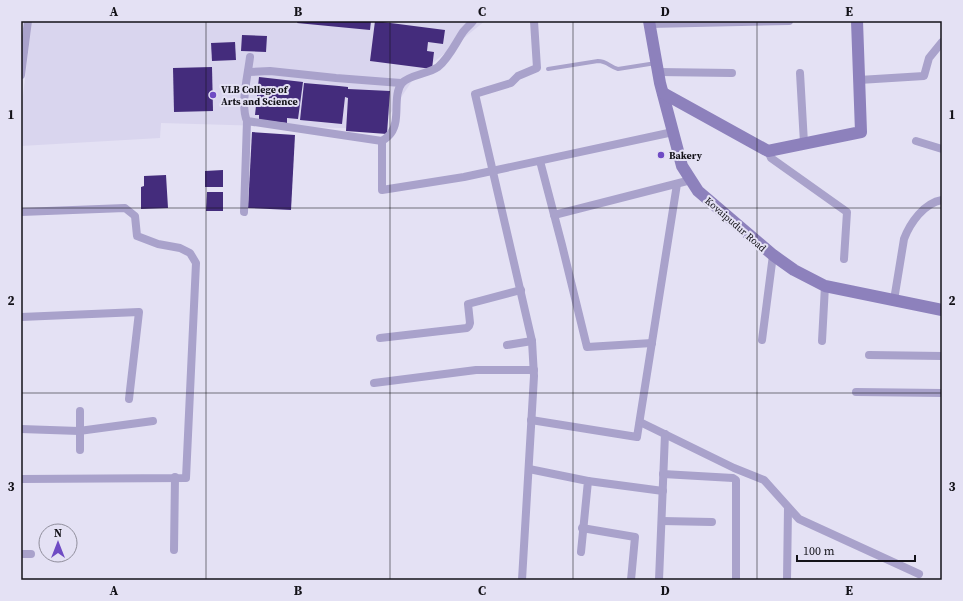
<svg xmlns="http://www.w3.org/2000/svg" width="963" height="601" viewBox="0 0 963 601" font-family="'Source Serif 4',serif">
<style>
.built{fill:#d9d5ee}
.building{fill:#442c7c}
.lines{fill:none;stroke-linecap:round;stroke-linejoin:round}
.lane{stroke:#a9a2cb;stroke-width:4}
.street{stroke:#a9a2cb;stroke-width:8}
.secondary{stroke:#8d81bc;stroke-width:12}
.grid{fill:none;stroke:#131218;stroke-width:1;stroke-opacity:0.55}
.poi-dot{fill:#6f4bc4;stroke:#e4e1f4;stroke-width:1.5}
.labels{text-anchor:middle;stroke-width:4;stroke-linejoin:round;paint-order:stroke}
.poi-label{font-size:10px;font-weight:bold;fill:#131218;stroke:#e4e1f4;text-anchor:start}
.street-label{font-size:10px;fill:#131218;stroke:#e4e1f4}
.neatline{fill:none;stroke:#131218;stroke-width:1.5}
.grid-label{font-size:13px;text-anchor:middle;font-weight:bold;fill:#131218}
</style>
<rect width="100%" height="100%" fill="#e4e1f4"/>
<polygon class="built" points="32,21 485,21 414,78 390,114 374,129 161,123 160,138 21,146 21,112"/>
<g class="building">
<polygon points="298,21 371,21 370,30 297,23"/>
<polygon points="375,21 445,30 443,44 428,42 427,51 434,52 432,69 370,61"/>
<polygon points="242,35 267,36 266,52 241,51"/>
<polygon points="235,42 236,60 212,61 211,43"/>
<polygon points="212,67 213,111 174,112 173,68"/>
<polygon points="259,77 303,82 298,119 287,118 287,123 259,120 259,115 255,115"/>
<polygon points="304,83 339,86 348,87 348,89 390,91 387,134 346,131 348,98 345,97 342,124 300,120"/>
<polygon points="252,132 295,135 291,210 248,208"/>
<polygon points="223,170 223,187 205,187 205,171"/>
<polygon points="166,175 168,208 141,209 141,187 144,186 144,176"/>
<polygon points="207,192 223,192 223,211 206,211"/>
</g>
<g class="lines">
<path class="lane" d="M548,69L598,61C607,61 610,67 618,69L656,63"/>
<g class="street">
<polyline points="649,24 789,21"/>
<path d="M250,57C248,75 240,105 247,121L382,141C385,139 389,136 391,133C401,120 392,95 402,83C409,75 428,74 438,67C449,58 455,44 463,32C466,28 470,25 473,21"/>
<polyline points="248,72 270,71 336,78 401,83"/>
<polyline points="658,72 732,73"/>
<polyline points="800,73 804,143"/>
<polyline points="21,75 28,21"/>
<polyline points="859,80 924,76 929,58 942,42"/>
<polyline points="382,141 382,190 464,177 673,132"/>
<polyline points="916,141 942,149"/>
<polyline points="768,151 771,158 847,212 844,259"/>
<polyline points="540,161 562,245 587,347 652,343"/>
<polyline points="21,212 125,208 135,216 137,236 158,244 180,248 190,253 196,263 186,478 21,479"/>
<polyline points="244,212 247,121"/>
<polyline points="554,215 691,180"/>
<path d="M894,300L904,239C910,223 924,203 942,200"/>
<polyline points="21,317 139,312 129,399"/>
<polyline points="380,338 467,328 469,326 470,323 468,304 521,290"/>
<polyline points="762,340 773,255"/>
<polyline points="822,341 825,286"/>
<polyline points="507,345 532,341"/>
<polyline points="869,355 942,356"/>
<polyline points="374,383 476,370 534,370"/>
<polyline points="856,392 942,393"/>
<polyline points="80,411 80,450"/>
<polyline points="531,420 637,437 677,184"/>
<polyline points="640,422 734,468 764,480 799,519 919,574"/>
<polyline points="21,429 79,431 153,421"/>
<polyline points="529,469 588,481 581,552"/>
<polyline points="663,474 733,478 736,480 736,580"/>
<polyline points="588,481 663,491"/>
<polyline points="662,521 712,522"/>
<polyline points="582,528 635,537 631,580"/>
<polyline points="174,550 175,477"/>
<polyline points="21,554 31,554"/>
<polyline points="522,580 534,376 532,341 475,94 511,83 518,76 537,68 534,21"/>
<polyline points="659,580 665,434"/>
<polyline points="787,580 788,508"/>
</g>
<g class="secondary">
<polyline points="649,21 660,83 682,166 698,191 773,255 794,270 825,286 942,310"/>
<polyline points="663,93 768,151 861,132 857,21"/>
</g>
</g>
<path class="grid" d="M206,21V580M390,21V580M573,21V580M757,21V580M21,208H942M21,393H942"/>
<g class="poi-dot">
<circle cx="213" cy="95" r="4"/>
<circle cx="661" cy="155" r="4"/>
</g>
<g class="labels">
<g class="poi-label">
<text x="221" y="93">VLB College of<tspan x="221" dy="12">Arts and Science</tspan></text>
<text x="669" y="159">Bakery</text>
</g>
<g class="street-label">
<text transform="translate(736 224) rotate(41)" y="4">Kovaipudur Road</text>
</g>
</g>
<rect width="963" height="601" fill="none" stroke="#e4e1f4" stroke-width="44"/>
<g transform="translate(58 543)"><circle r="19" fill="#e4e1f4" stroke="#908e9c"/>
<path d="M0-3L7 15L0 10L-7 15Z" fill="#6f4bc4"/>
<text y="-6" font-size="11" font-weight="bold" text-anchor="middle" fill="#131218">N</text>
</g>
<path d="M797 555v6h118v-6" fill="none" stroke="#131218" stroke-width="2"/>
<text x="803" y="555" font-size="12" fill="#131218" stroke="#e4e1f4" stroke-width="3" paint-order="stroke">100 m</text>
<rect x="22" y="22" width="919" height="557" class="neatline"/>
<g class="grid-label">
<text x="114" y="16">A</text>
<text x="298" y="16">B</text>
<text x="482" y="16">C</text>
<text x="665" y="16">D</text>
<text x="849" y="16">E</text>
<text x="11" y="119">1</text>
<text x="952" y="119">1</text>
<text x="11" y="305">2</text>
<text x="952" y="305">2</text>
<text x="11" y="491">3</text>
<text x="952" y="491">3</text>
<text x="114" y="595">A</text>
<text x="298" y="595">B</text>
<text x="482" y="595">C</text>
<text x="665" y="595">D</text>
<text x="849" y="595">E</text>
</g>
</svg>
